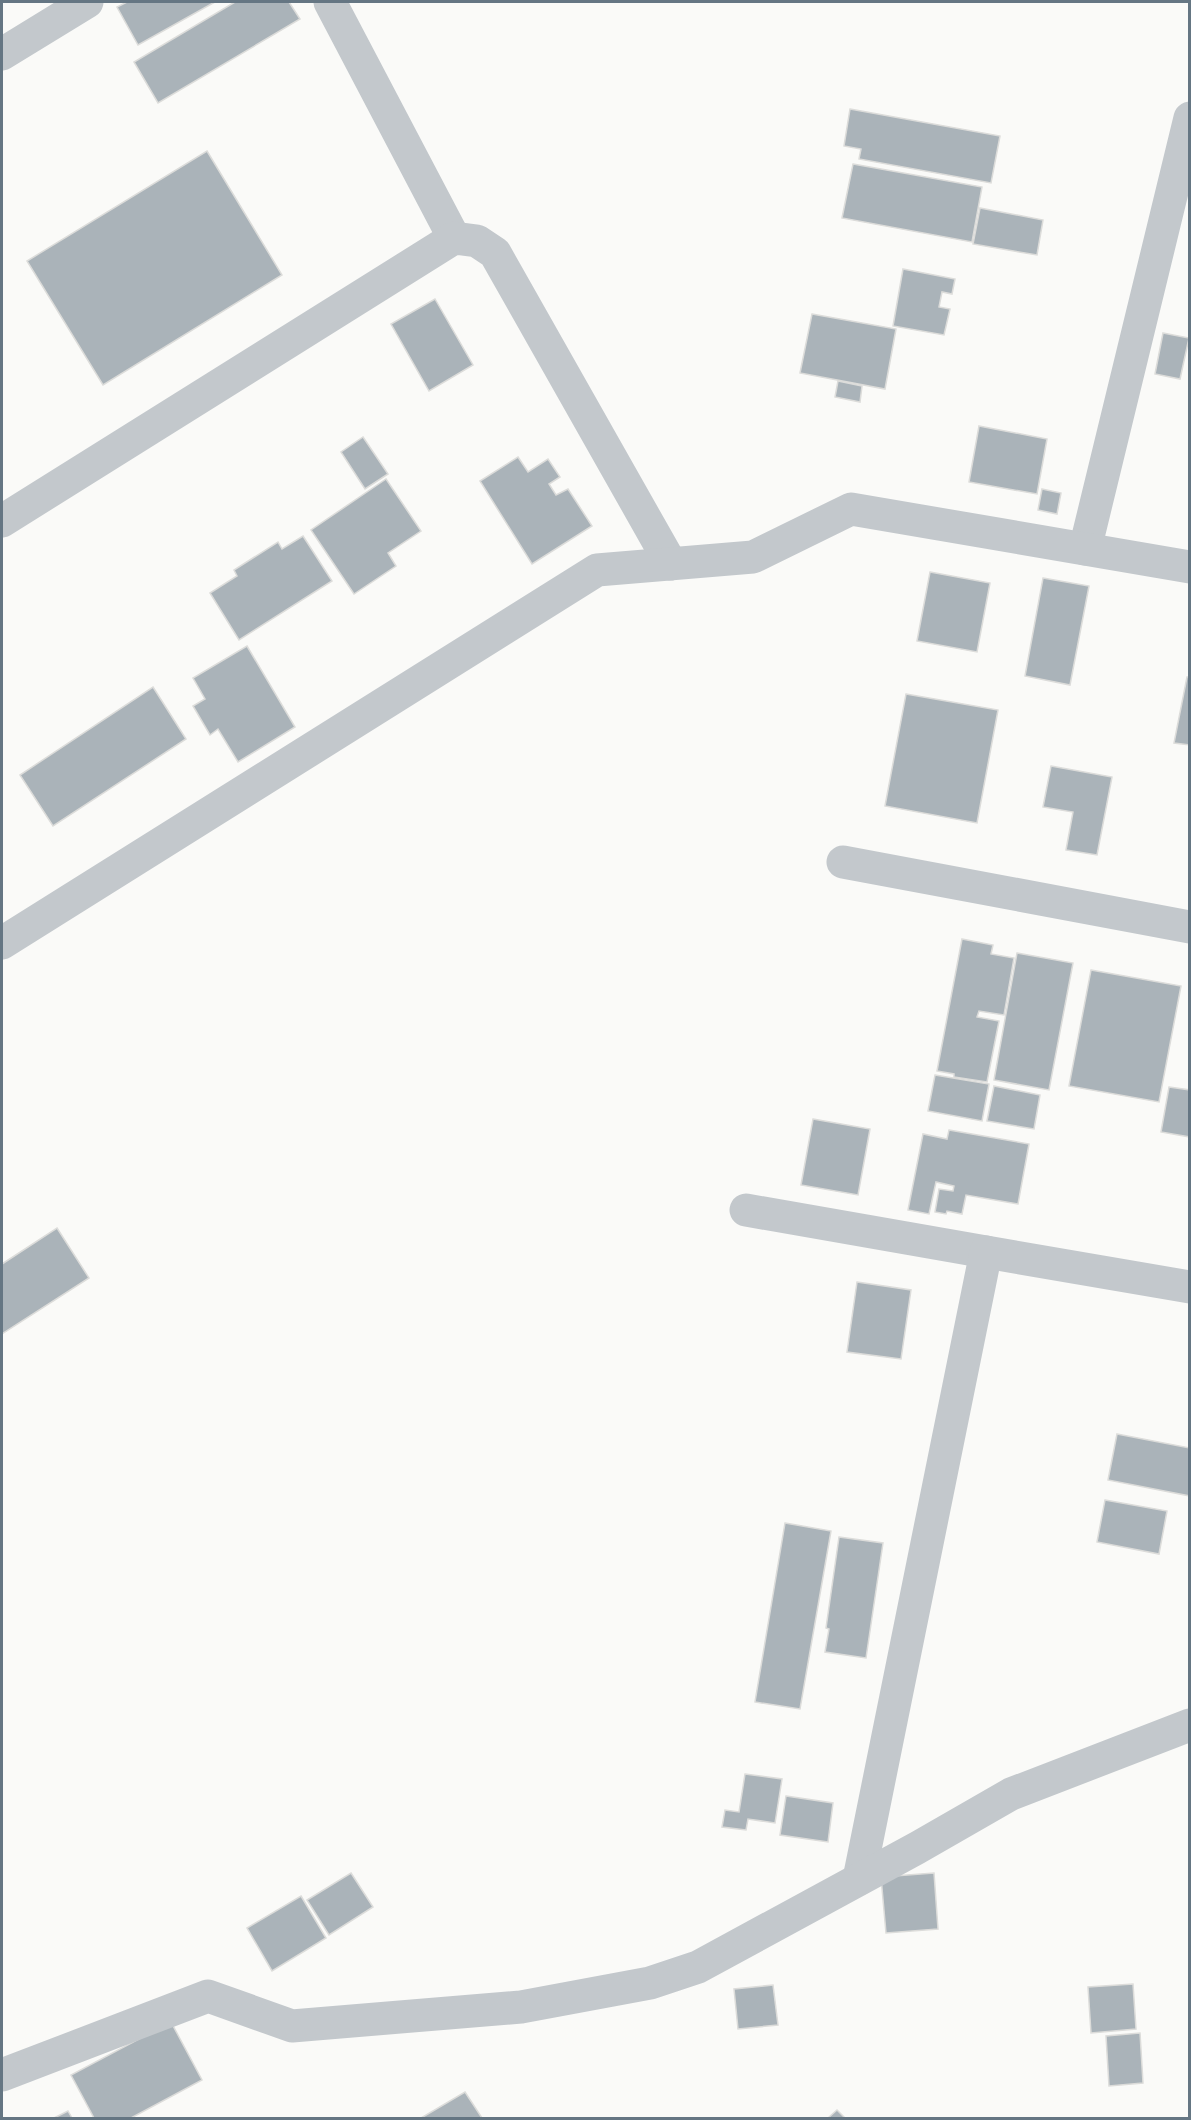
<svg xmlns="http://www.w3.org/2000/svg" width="1191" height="2120" viewBox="0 0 1191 2120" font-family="Ubuntu,sans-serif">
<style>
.building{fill:#aab3b9;stroke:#dcdcda;stroke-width:1.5}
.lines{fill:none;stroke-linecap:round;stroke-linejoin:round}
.minor{stroke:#c3c8cc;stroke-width:33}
</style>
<rect width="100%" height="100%" fill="#fafaf8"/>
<g class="building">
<polygon points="127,2 215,2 138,45 117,7"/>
<polygon points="235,2 289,2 300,19 158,103 134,62"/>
<polygon points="850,109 1000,136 991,183 859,159 861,149 844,146"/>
<polygon points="207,151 282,275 103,385 27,261"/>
<polygon points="853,164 982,187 972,242 842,218"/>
<polygon points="980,208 1043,220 1037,255 973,244"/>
<polygon points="903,269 955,279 952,294 942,292 939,307 950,309 944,335 893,326"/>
<polygon points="435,299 473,365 429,391 391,324"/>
<polygon points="812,314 896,329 885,389 800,373"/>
<polygon points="1163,333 1189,338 1180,379 1155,374"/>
<polygon points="838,381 862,386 860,402 835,397"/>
<polygon points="979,426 1047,439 1037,494 969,482"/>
<polygon points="363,437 388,474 365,489 341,452"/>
<polygon points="518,457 528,472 548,459 560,477 549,484 556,495 568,489 592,526 532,564 480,481"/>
<polygon points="386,479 421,531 388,553 396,566 354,594 311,530"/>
<polygon points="1042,489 1061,493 1057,514 1038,510"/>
<polygon points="303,536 332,581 239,640 210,593 237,576 234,570 278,542 282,549"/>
<polygon points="930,572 990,583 977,652 917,641"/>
<polygon points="1043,578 1089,586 1070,685 1025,676"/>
<polygon points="247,646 295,727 238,762 218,729 210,735 193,706 205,699 193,678"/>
<polygon points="1187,677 1190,677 1190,745 1174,743"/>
<polygon points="153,687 186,739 53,826 20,775"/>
<polygon points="906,694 998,710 977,823 885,806"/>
<polygon points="1051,766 1112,777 1097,855 1066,850 1073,812 1043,807"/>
<polygon points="962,939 993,945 991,954 1014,958 1004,1015 979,1011 977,1017 999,1021 987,1082 954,1077 954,1074 937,1071"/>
<polygon points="1017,953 1073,963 1049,1090 994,1080"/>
<polygon points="1091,970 1181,986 1159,1102 1069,1086"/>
<polygon points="935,1075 989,1084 982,1121 928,1111"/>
<polygon points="994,1086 1040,1095 1034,1129 987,1121"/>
<polygon points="1169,1087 1190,1090 1190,1137 1161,1132"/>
<polygon points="813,1119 870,1129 858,1195 801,1185"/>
<polygon points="949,1130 1029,1144 1018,1204 966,1195 962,1214 947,1211 946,1214 935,1212 939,1189 953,1191 954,1186 936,1182 929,1214 908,1210 923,1134 947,1139"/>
<polygon points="57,1228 89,1278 2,1334 2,1264"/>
<polygon points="857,1282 911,1290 901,1359 847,1352"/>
<polygon points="1117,1434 1190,1448 1190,1496 1108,1480"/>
<polygon points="1105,1500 1167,1511 1159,1554 1097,1542"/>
<polygon points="785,1523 831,1531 800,1709 755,1702"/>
<polygon points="839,1537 883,1543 866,1658 825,1652 829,1629 826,1628"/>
<polygon points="745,1774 782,1779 775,1823 748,1819 746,1830 722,1827 725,1810 739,1812"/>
<polygon points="786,1796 833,1803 828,1842 780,1835"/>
<polygon points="351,1873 373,1907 329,1935 307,1900"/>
<polygon points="934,1873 938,1929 886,1933 881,1877"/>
<polygon points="301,1896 326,1938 272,1971 247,1928"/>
<polygon points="1133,1984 1136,2029 1091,2033 1088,1987"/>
<polygon points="773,1985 778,2025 738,2029 734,1989"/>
<polygon points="171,2022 202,2080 131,2118 94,2118 71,2075"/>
<polygon points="1140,2033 1143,2083 1109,2086 1106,2036"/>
<polygon points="465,2092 482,2118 421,2118"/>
<polygon points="837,2110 845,2118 828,2118"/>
<polygon points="68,2111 72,2118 54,2118"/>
</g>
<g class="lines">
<g class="minor">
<polyline points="330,2 454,238"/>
<polyline points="2,54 87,2"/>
<polyline points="2,521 454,238 477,241 495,253 671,564"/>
<polyline points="1085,549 1190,118"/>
<polyline points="843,862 1190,927"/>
<polyline points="2,943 597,570 753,557 851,509 1190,567"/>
<polyline points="746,1210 986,1252"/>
<polyline points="859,1879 986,1252 1190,1287"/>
<polyline points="2,2075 208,1996 292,2026 521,2007 650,1983 698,1967 917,1848 1011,1794 1190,1725"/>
</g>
</g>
<rect width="1191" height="2120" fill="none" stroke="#657683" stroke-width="6"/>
</svg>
